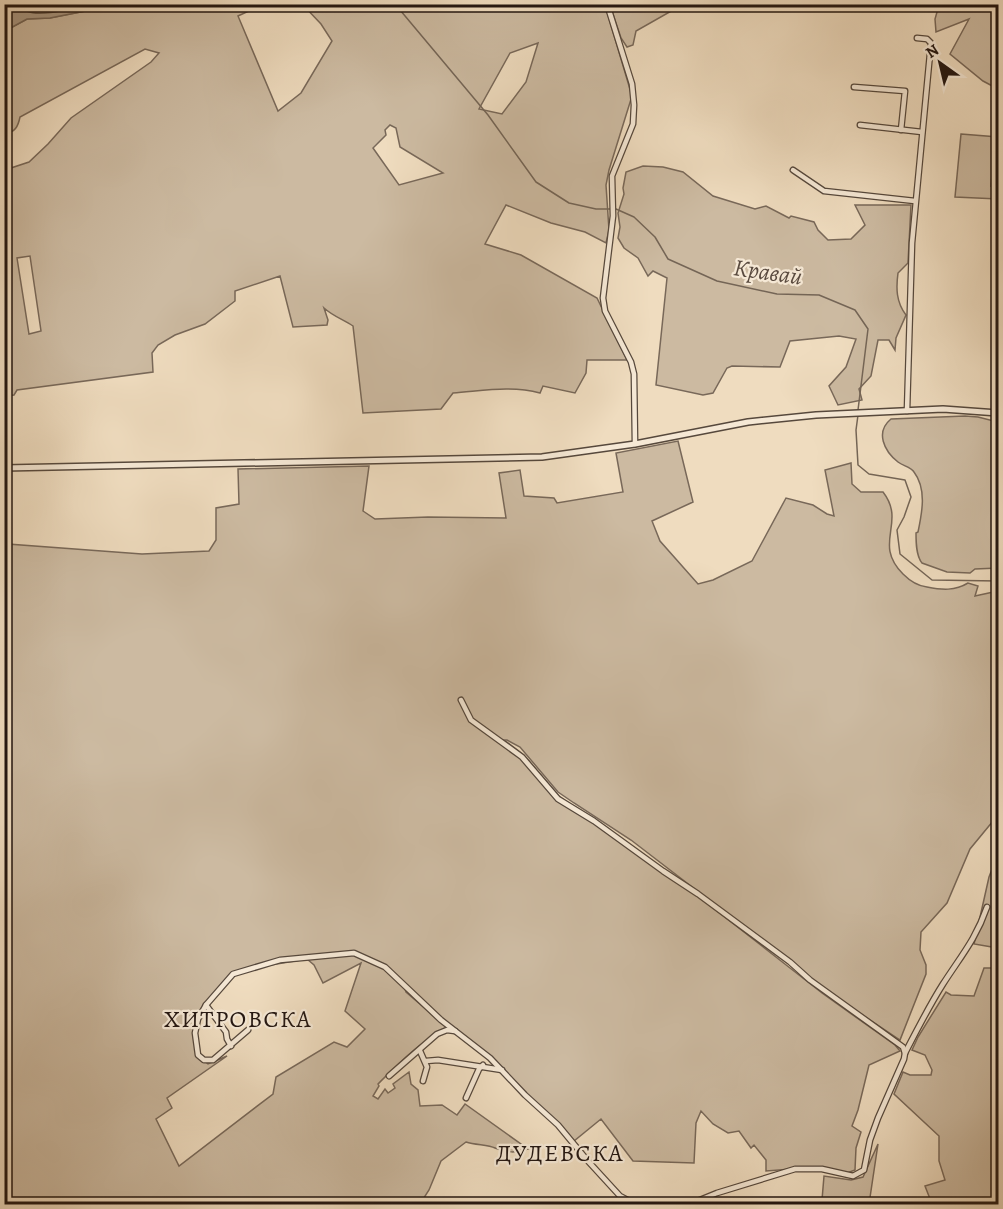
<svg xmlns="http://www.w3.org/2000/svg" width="1003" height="1209" viewBox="0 0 1003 1209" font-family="Alegreya,serif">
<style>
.green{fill:#ccbaa1;stroke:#786859;stroke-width:1.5;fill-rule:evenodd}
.water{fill:#aa9984;stroke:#746556;stroke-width:1.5}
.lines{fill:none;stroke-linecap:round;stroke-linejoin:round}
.shore{stroke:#66584a;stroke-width:1.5}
.stream{stroke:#746556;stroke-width:1.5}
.minor-casing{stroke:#56483c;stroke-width:7}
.tertiary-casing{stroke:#56483c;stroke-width:8}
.minor{stroke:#f5e8d5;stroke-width:4.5}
.tertiary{stroke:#f5e8d5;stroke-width:5}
.labels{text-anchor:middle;stroke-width:4.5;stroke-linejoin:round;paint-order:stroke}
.water-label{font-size:24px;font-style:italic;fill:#594a3f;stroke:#f5e8d5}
.neighbourhood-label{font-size:24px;letter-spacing:1.5px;fill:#231611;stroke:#f5e8d5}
</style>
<rect width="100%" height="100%" fill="#efdcbf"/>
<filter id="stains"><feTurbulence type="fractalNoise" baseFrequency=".00333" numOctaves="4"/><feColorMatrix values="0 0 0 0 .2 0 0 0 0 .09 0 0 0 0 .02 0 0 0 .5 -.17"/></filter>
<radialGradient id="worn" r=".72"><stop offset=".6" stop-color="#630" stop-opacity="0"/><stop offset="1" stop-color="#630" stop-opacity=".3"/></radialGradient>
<g class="green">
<path d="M116,5H262L238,16L278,111L301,93L332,41L321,24L303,5H605L632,96L609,170L606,185L609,230L606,243L585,232L551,223L506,205L485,244L521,255L597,298L627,360H587L586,373L575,393L543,386L540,393C511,385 482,391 453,393L441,409L363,413L353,326C343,319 334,317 324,308L328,320L327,325L293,327L280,276L235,291V301L205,324L175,335L158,345L152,353L153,372L17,390L14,395L5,396L4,175L11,168L29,162L48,144L71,118L151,62L159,53L145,49L20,117C18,127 15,132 5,134V31L27,19L50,18ZM538,43L526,82L502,114L479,109L510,53ZM390,125L396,128L400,147L443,173L399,185L373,148L386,135L385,130ZM30,256L41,331L29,334L17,258Z"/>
<polygon points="610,5 610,4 697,5 680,6 636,31 633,45 627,47 621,38"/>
<polygon points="939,5 998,5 998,89 983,81 950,54 969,19 936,32 935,19"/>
<polygon points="961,134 998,137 994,151 991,186 995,185 995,194 998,195 998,199 955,197"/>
<path d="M643,166L663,167L683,172L713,196L755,209L766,206L789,218L791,216L814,222L818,230L828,240L851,239L865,225L855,205H911L908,263L898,273C896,288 896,302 906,315L896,338L895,350L889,340H878L871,376L859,389L862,400L838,405L829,386L846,367L856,339L839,336L790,341L780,367L732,366L727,368L713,393L703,395L656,385L667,278L653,271L648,276L638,258L624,248L618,238L620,227L618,213L624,194L623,188L626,172Z"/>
<path d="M965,416L978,417L998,422V568L975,569L970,573L947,572L922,563C916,556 916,542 916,533L918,532C922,513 927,489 914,472C911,467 903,466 898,462C884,451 875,432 891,419Z"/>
<path d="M678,441L693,502L652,521L660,541L698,584L713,580L752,561L786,498L813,505L827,514L834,516L825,470L851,463L852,484L861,492H883C907,523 872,543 903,574C910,581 917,586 927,587C942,590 955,591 968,583L978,586L975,596L998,591V621L994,632L998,649V815L970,849L947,903L921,932L920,950L926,965V974L900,1040L834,996L631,840L574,803L558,792L520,747L507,740H504L524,755L559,796L680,882L822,993L895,1045L900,1051L869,1065L858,1110L852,1126L861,1132L856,1148L855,1170L847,1173L818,1167L766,1171V1160L754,1145L751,1148L739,1131L728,1133L713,1124L701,1111L696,1123L694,1163L633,1161L601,1119L574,1141L532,1102L497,1064L405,989L406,992L449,1029C425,1036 396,1066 378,1084L379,1086L373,1096L378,1099L385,1089L388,1093L395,1088L393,1084L409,1072L411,1084L418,1090L420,1106L442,1105L457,1115L465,1104L528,1149C516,1153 507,1153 495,1148C488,1145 476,1145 466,1142L441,1161L429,1190L420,1204H5V537H8V544L142,554L209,551L216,540V508L239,504L238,469L369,466L363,511L375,519L428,517L506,518L499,473L520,470L524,496L554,498L557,503L623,492L616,453ZM307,959L314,965L323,983L361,963L345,1011L365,1029L347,1047L334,1042L276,1077L273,1094L179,1166L156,1119L172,1108L167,1098L227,1056L208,1064L203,1060L197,1050L195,1027L212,996L241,970Z"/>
<polygon points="998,854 998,948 974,944 989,877"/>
<polygon points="984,968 998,968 998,1204 932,1204 925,1186 945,1180 939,1161 939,1136 894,1094 903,1072 910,1075 931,1075 932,1070 925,1055 912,1050 918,1037 946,992 951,995 974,996"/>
<polygon points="878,1144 869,1204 819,1204 822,1200 824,1176 851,1180 863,1177"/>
</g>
<polygon class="water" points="28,5 28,4 116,5 50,18 27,19 5,31 5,14"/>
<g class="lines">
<path class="shore" d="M28,4L27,11C41,18 76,7 92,4"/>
<g class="stream">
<polyline points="395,4 488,115 536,182 569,203 596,209 611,209"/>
<polyline points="616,209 634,217 655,237 668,259 717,281 777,294 819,295 855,310 868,329 858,410"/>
<polyline points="858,415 856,430 858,465 869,474 905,480 911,497 904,517 897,530 900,554 932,580 998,581"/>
</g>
<g class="minor-casing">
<g id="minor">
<polyline points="607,4 632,84 634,105 633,124 612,176 613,216 603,298 605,311 631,362 634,374 635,444"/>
<polyline points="854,87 905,91 901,130"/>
<polyline points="860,125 922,132"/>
<polyline points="793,170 824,191 915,201"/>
<polyline points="907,411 912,243 931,43 927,39 917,38"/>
<polyline points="461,700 471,720 522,757 558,799 594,821 663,871 698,894 790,962 810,980 903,1047 905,1053"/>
<polyline points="206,1005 226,1032 227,1039 231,1046"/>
<polyline points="248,1030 213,1060 204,1060 198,1055 195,1033 198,1019 206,1005 233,974 280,960 354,953 385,967 441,1020 490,1058 525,1095 558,1125 587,1160 620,1196 635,1204"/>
<polyline points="420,1051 427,1067 423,1081"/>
<polyline points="426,1061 438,1060 502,1070"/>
<polyline points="389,1076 437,1034 447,1030 455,1031"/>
<polyline points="466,1098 479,1069 483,1065"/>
<path d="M690,1204L717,1193L795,1169H822L853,1176L864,1170L870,1140L878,1118L904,1059L905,1053C917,1030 929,1006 943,984C961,956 976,939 987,907"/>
</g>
</g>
<g class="tertiary-casing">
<polyline id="tertiary" points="4,468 542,457 635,444 748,422 816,415 943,409 998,413"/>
</g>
<use href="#minor" class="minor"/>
<use href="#tertiary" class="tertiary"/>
</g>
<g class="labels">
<g class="water-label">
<text transform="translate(768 272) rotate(8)" y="8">Кравай</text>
</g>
<g class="neighbourhood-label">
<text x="238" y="1027">ХИТРОВСКА</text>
<text x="560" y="1161">ДУДЕВСКА</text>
</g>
</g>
<rect width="1003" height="1209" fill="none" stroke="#efdcbf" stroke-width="24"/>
<rect x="6" y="6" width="991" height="1197" fill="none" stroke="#231611" stroke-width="3"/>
<rect x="12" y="12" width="979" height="1185" fill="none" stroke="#231611" stroke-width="1.5"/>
<g transform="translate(940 63) rotate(326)" stroke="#f5e8d5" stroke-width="4.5" paint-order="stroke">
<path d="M0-4.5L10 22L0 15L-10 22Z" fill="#231611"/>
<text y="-9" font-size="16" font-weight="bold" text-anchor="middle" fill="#231611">N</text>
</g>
<rect width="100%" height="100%" filter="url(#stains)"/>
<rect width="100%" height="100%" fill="url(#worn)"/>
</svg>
